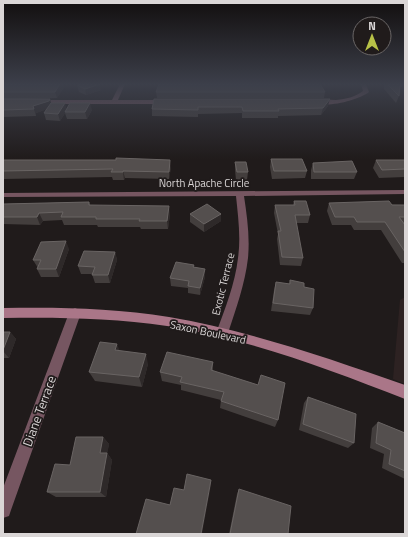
<svg xmlns="http://www.w3.org/2000/svg" width="408" height="537" viewBox="0 0 408 537" font-family="'Titillium Web',sans-serif">
<style>
.built{fill:#2d2222}
.lines{fill:none;stroke-linecap:round;stroke-linejoin:round}
.street{fill:#765661;fill-rule:evenodd}
.secondary{fill:#aa7688;fill-rule:evenodd}
.wall{fill:#433e3d}
.shaded-wall{fill:#2e2929}
.building{fill:#544f4e;stroke:#696463}
.labels{text-anchor:middle;stroke-width:3.5;stroke-linejoin:round;paint-order:stroke}
.street-label{font-size:11px;fill:#dad6d6;stroke:#201b1b}
.near-street-label{font-size:13px;fill:#dad6d6;stroke:#201b1b}
</style>
<rect width="100%" height="100%" fill="#201b1b"/>
<polygon class="built" points="405,297 405,384 393,379 400,300"/>
<g class="lines">
<g class="street">
<polygon points="120,84 125,84 118,100 167,100 170,102 167,104 37,104 34,102 37,100 112,100"/>
<path d="M361,84H366L369,92C359,100 325,109 314,102C320,99 329,100 336,100C346,99 355,97 363,91Z"/>
<path d="M405,190V194L244,196C247,216 250,237 248,258C245,284 236,309 228,333L226,337L222,338L218,337L216,333C225,309 235,284 238,258C241,237 238,216 236,196L3,197V193Z"/>
<polygon points="75,308 79,310 81,313 11,510 9,516 3,518 3,488 69,313 71,310"/>
</g>
<path class="secondary" d="M3,308C59,307 114,308 169,317C250,331 328,358 405,385V399C328,369 249,339 167,326C112,318 58,317 3,318Z"/>
</g>
<g class="wall">
<polygon points="3,84 64,87 57,98 27,99 52,103 66,109 92,110 87,119 67,119 65,113 60,121 46,120 44,113 47,109 36,113 36,116 3,117"/>
<polygon points="383,84 403,84 402,87 400,87 399,96 396,103 384,89 384,86"/>
<polygon points="77,85 101,90 86,95 79,92"/>
<polygon points="156,92 325,92 324,98 157,98"/>
<polygon points="154,99 328,106 321,115 278,116 278,118 242,118 242,113 198,114 198,117 152,116 152,109"/>
<polygon points="271,159 307,171 305,178 272,179 270,167"/>
<polygon points="405,159 405,177 379,178 373,168 376,160 405,160"/>
<polygon points="3,160 171,167 169,179 125,178 124,180 113,180 112,177 3,179"/>
<polygon points="235,162 248,172 247,180 236,180 235,170"/>
<polygon points="313,163 357,172 354,179 311,179 311,170"/>
<polygon points="294,201 310,215 308,223 296,223 303,258 301,266 280,265 277,239 278,234 274,213 275,205 293,205"/>
<polygon points="89,202 90,205 170,214 168,229 141,229 140,227 98,227 97,225 64,225 62,220 43,221 40,225 3,224 3,204"/>
<polygon points="329,203 405,205 405,263 402,263 381,230 354,230 351,225 332,225 327,211"/>
<polygon points="190,214 221,214 221,221 204,232 190,222"/>
<polygon points="69,249 59,277 41,277 37,269 38,268 33,260"/>
<polygon points="115,252 117,260 110,283 95,283 92,274 81,274 78,266"/>
<polygon points="194,265 194,267 205,277 200,295 188,293 188,288 171,286 170,278"/>
<polygon points="290,280 313,308 310,315 271,311 274,290 276,282 289,284"/>
<polygon points="3,332 10,332 16,339 9,358 3,358"/>
<polygon points="120,351 148,364 142,387 95,381 89,372"/>
<polygon points="213,362 213,371 278,420 275,427 220,408 221,400 181,390 181,385 162,381 160,372"/>
<polygon points="308,397 354,443 348,448 299,430 304,403"/>
<polygon points="378,422 405,433 405,479 382,468 384,454 370,448 372,428"/>
<polygon points="103,437 109,444 107,453 112,460 106,497 56,497 47,492 70,465"/>
<polygon points="239,489 288,534 229,534 237,494"/>
</g>
<g class="shaded-wall">
<polygon points="60,84 63,84 64,87 57,98 55,92"/>
<polygon points="100,84 101,90 86,95 85,89"/>
<polygon points="50,99 52,106 51,108 36,113 36,116 33,106"/>
<polygon points="330,99 328,106 321,115 323,108"/>
<polygon points="65,103 67,110 60,121 58,114"/>
<polygon points="90,103 92,110 87,119 85,112"/>
<polygon points="170,160 171,167 169,179 169,172"/>
<polygon points="123,171 125,178 124,180 123,172"/>
<polygon points="169,206 170,214 168,229 167,221"/>
<polygon points="39,213 43,221 40,225 37,217"/>
<polygon points="221,214 221,221 204,232 204,224"/>
<polygon points="66,241 69,249 59,277 56,269"/>
<polygon points="115,252 117,260 110,283 108,275"/>
<polygon points="205,269 205,277 200,295 200,288"/>
<polygon points="10,332 16,339 9,358 3,351 3,350"/>
<polygon points="117,344 121,354 115,350"/>
<polygon points="146,354 148,364 142,387 139,377"/>
<polygon points="103,437 109,444 107,456 107,453 112,460 106,497 100,492 100,453"/>
<polygon points="211,480 211,485 202,534 201,534"/>
</g>
<g class="building">
<polygon points="3,84 60,84 55,92 3,92"/>
<polygon points="79,84 100,84 85,89 77,85"/>
<polygon points="159,84 320,84 325,92 156,92"/>
<polygon points="387,84 400,84 399,96"/>
<polygon points="3,99 50,99 49,101 33,106 34,109 3,110"/>
<polygon points="154,99 330,99 323,108 278,109 279,111 243,111 242,107 198,107 198,110 152,109"/>
<polygon points="51,103 65,103 58,114 44,113"/>
<polygon points="70,103 90,103 85,112 65,112"/>
<polygon points="116,158 170,160 169,172 123,171 123,172 111,172 113,169 3,171 3,160 116,160"/>
<polygon points="271,159 302,159 307,171 274,171"/>
<polygon points="376,160 405,160 405,169 382,170"/>
<polygon points="352,161 357,172 314,172 313,163"/>
<polygon points="235,162 246,162 248,172 237,172"/>
<polygon points="294,201 306,201 310,215 295,215 303,258 282,257 278,231 281,231 275,205 295,205"/>
<polygon points="389,201 392,205 405,205 405,217 399,217 405,225 405,252 385,222 357,222 354,217 335,217 329,203"/>
<polygon points="89,202 89,205 169,206 167,221 139,221 140,219 96,219 96,217 61,217 63,212 39,213 37,217 3,217 3,204"/>
<polygon points="207,204 221,214 204,224 190,214"/>
<polygon points="66,241 56,269 37,269 41,260 33,260 41,242"/>
<polygon points="84,251 115,252 108,275 92,275 95,267 78,266"/>
<polygon points="176,262 194,265 193,267 205,269 200,288 188,286 189,281 170,278"/>
<polygon points="290,280 304,283 304,287 314,289 313,308 273,303 276,282 290,284"/>
<polygon points="3,332 10,332 3,350"/>
<polygon points="100,342 117,344 115,350 146,354 139,377 89,372"/>
<polygon points="167,352 213,362 211,370 258,385 261,375 285,383 278,420 221,401 224,392 180,382 182,377 160,372"/>
<polygon points="308,397 356,414 354,443 303,424"/>
<polygon points="378,422 405,433 405,471 389,464 391,450 376,443"/>
<polygon points="76,437 103,437 100,453 107,453 100,492 47,492 55,464 70,465"/>
<polygon points="187,474 211,480 201,534 136,534 146,499 170,505 174,488 184,490"/>
<polygon points="239,489 291,506 288,534 230,534"/>
</g>
<linearGradient id="sky" x2="0" y2="1"><stop stop-color="#120f0f"/><stop offset="0.53" stop-color="#3c3f4a"/><stop offset="1" stop-color="#3c3f4a" stop-opacity="0"/></linearGradient>
<rect width="408" height="159" fill="url(#sky)"/>
<g class="labels">
<g class="street-label">
<text x="204" y="187">North Apache Circle</text>
<text transform="translate(223 284) rotate(-76)" y="4">Exotic Terrace</text>
<text transform="translate(208 332) rotate(12)" y="4">Saxon Boulevard</text>
</g>
<g class="near-street-label">
<text transform="translate(39 411) rotate(-70)" y="5">Diane Terrace</text>
</g>
</g>
<rect width="408" height="537" fill="none" stroke="#dad6d6" stroke-width="8"/>
<g transform="translate(372 36)"><circle r="19" fill="#201b1b" stroke="#6a6666"/>
<path d="M0-3L7 15L0 10L-7 15Z" fill="#b7c147"/>
<text y="-6" font-size="11" font-weight="bold" text-anchor="middle" fill="#dad6d6">N</text>
</g>
</svg>
